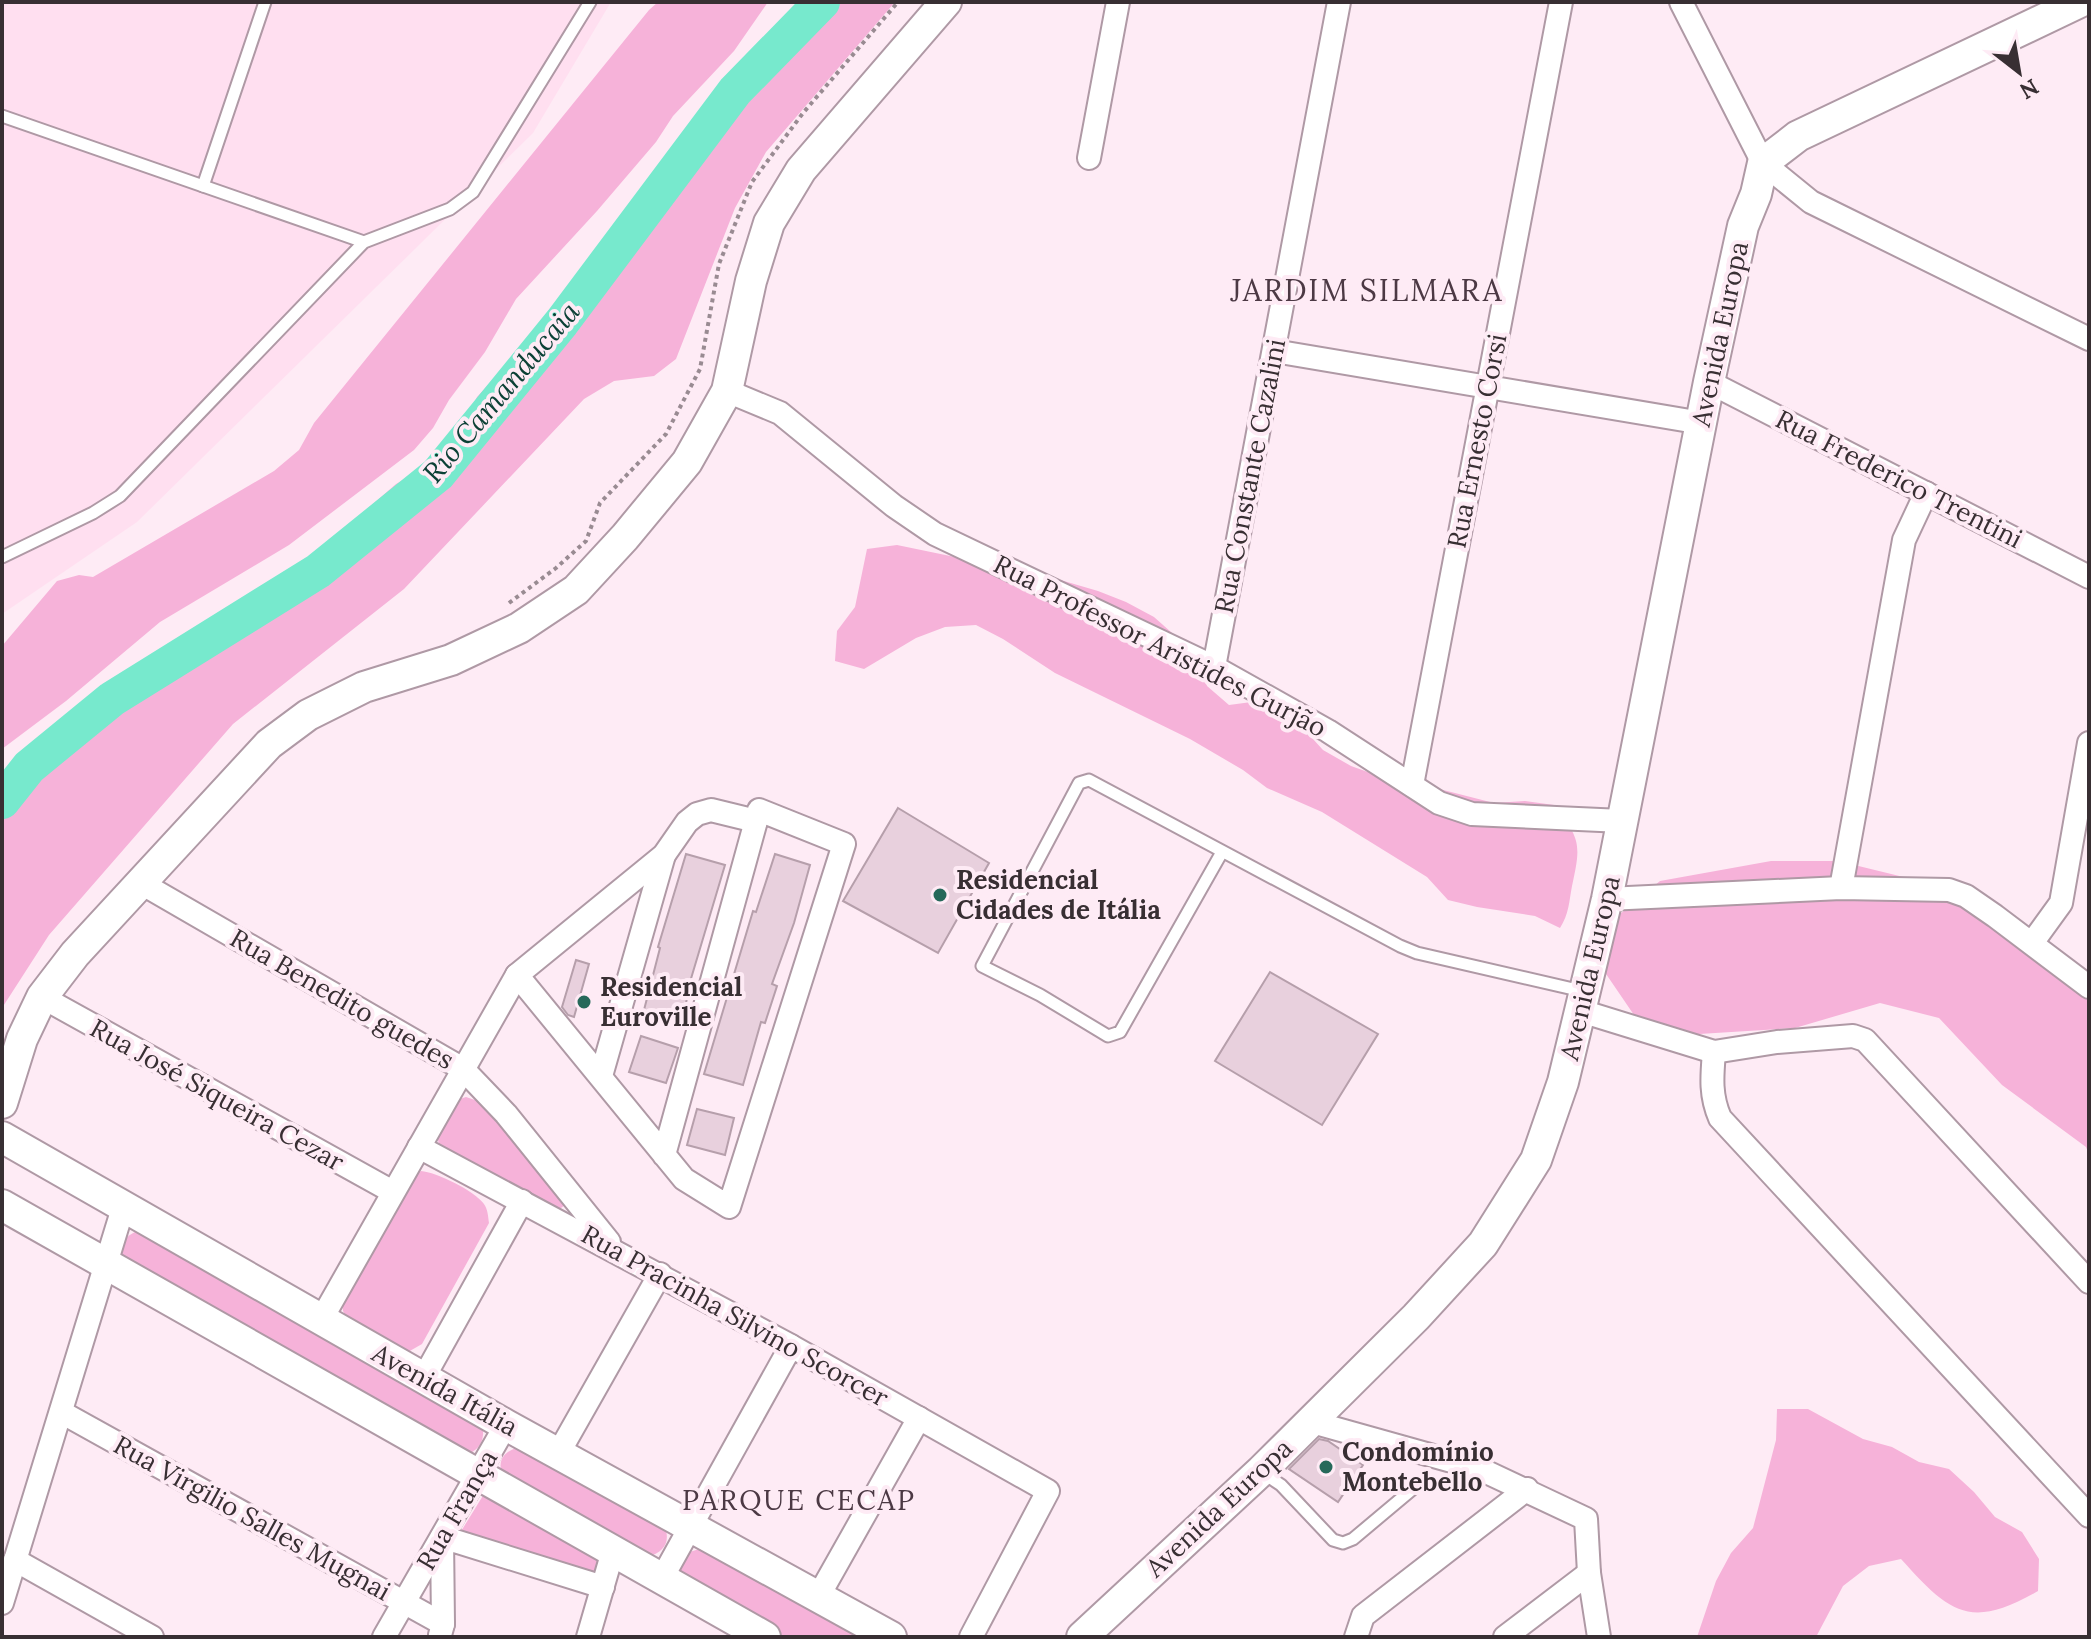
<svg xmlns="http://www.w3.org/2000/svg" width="2091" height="1639" viewBox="0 0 2091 1639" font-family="Lora,serif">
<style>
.built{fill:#ffdff0}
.green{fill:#f6b2d9}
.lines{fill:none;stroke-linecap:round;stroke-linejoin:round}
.river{stroke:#77e9cd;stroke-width:36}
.building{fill:#e8d0dd;stroke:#b69fab;stroke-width:2}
.lane-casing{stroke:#af99a5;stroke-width:15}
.street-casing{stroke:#af99a5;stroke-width:26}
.secondary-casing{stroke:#af99a5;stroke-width:34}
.path{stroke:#998b92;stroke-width:4;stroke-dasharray:4 4;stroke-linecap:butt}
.lane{stroke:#fff;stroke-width:11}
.street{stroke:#fff;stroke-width:22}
.secondary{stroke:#fff;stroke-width:30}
.poi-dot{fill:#26695a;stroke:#feebf5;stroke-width:3}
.labels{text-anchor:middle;stroke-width:8;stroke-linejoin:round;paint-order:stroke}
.street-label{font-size:26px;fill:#382f33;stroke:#feebf5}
.poi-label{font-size:26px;font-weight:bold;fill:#382f33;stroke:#feebf5;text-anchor:start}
.water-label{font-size:28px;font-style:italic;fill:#0c4136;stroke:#feebf5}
.neighbourhood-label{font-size:28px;letter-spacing:2px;fill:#4c3944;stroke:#feebf5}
.quarter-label{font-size:30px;letter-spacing:2px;fill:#4c3944;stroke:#feebf5}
</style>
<rect width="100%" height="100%" fill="#feebf5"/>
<polygon class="built" points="2,2 611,2 533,133 137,522 2,614"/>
<g class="green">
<polygon points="658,2 768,2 734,51 673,116 656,142 597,211 516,299 485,352 449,400 433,428 414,450 289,545 160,622 66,701 2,749 2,646 57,581 79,575 93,577 274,471 299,450 314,423 649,10"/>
<polygon points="821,2 895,2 766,152 735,208 676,359 654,376 614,381 584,399 404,589 233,724 49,935 2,1008 2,800 33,755 56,734 81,717 158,669 180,648 259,605 310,572 333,551 350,525 373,504 396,484 422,469 445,448 463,424 477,397 498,374 522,354 561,310 607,270 625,246 653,192 670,166 709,122 742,70 784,26"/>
<path d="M897,545L955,557L985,558L1098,591L1126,602L1154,617L1198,656L1207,686L1229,705L1259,701L1302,727L1323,750L1351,766L1379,776L1408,781L1494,803L1525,801L1554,805C1581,839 1581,845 1572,886C1569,902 1569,914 1560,928L1535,916L1477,907L1448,900L1427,877L1322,812L1267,788L1243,770L1190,739L1055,673L1003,639L976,625L945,627L916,638L864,669L835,661L837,631L855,607L867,549Z"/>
<polygon points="1771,861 1838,861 1969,893 2089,972 2089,1154 2086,1147 2002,1085 1939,1018 1880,1003 1795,1028 1683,1035 1634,1015 1604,971 1614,919 1660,881"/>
<path d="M466,1097L481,1102L564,1194L565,1205L557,1211L443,1152C430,1132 443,1119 454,1101Z"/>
<path d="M421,1171C436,1172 475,1191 484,1204C488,1210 488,1216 489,1223L422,1344L408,1352L349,1322L343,1311L342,1299L411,1178Z"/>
<path d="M143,1229L483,1427C484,1440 481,1448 469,1454L123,1264C118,1245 123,1235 143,1229Z"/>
<path d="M1777,1409H1808L1863,1439L1892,1447L1919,1462L1949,1469L1974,1492L1995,1517L2022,1532L2039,1559L2038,1591C1969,1631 1949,1612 1901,1559L1869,1566L1843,1586L1816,1637H1697L1716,1581L1731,1553L1753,1528L1776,1440Z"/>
<path d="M524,1446L664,1524C671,1542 665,1551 648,1557L503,1476C495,1457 508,1449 524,1446Z"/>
<polygon points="484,1494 601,1561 592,1578 460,1533"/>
<polygon points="706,1547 867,1637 786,1637 690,1586 681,1576 677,1564 683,1554"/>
</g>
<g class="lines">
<polyline class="river" points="2,801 29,767 112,699 318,571 438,474 562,322 735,91 822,2"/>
</g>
<g class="building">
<polygon points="898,808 989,863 938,953 843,901"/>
<polygon points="686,854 725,865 690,982 683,1019 644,1010 660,948 658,947"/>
<polygon points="775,854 810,865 794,923 772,984 777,986 765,1023 761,1022 743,1085 704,1074 753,911 756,912"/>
<polygon points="576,960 589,964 574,1017 568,1015 562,1007"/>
<polygon points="1270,972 1378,1034 1322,1125 1215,1061"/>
<polygon points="641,1036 678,1048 666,1083 629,1072"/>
<polygon points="697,1109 734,1118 725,1155 687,1145"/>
<polygon points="1319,1439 1328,1441 1363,1465 1338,1502 1289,1469"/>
</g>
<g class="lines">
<g class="lane-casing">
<g id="lane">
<polyline points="2,116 364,242"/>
<polyline points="203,186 265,2"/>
<polyline points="2,557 93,513 120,496 364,242 450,209 473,192 590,2"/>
<polyline points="1222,852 1120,1032 1108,1036 1040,995 982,966 1079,783 1089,780 1400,946 1417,953 1582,991"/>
<polyline points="1263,1473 1281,1485 1333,1540 1343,1543 1353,1539 1415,1487"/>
</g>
</g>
<g class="street-casing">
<g id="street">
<polyline points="1681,2 1763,163 1811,202 2089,339"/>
<polyline points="1089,158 1118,2"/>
<polyline points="1274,351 1702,423"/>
<polyline points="1709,382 2089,577"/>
<polyline points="727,391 780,413 894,506 935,534 1214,667 1328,731 1439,803 1472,814 1622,821"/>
<polyline points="1214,667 1339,2"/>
<polyline points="1412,785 1561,2"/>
<polyline points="141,883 463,1069 506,1114 609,1242"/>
<polyline points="1841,888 1904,540 1926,493"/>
<polyline points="1607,899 1841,888 1949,890 1966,896 1995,916 2089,987"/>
<polyline points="2032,943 2061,903 2089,743"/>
<polyline points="517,975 684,1179 729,1207 844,844 759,810 664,1155"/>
<polyline points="42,997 393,1192"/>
<polyline points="1581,1011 1714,1052 1777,1042 1853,1036 1865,1040 2089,1282"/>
<path d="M1714,1052C1712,1076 1710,1095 1720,1118L2089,1516"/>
<polyline points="601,1076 664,855"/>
<polyline points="419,1147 791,1346 1048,1491 971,1637"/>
<polyline points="321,1320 517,975 664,855 687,822 697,814 711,810 756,821"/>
<polyline points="423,1379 522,1201"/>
<polyline points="61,1412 443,1624"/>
<polyline points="1312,1422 1480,1469 1586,1519 1589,1573 1599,1637"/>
<polyline points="558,1454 660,1274"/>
<polyline points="15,1560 152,1637"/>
<polyline points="662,1578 791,1346"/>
<polyline points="818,1597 919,1418"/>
<polyline points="2,1603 123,1208"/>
<polyline points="440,1635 443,1624 442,1537 603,1587"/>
<polyline points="384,1637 506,1425"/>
<polyline points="588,1637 613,1551"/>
<polyline points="1356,1637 1363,1616 1527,1489"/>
<polyline points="1505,1637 1589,1573"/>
</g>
</g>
<g class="secondary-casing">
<g id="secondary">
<polyline points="2,1103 22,1039 42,997 75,954 269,744 308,715 364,687 451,660 519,628 576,590 625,537 687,462 727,391 751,281 769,223 801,170 946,2"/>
<polyline points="2,1137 506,1425 891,1637"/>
<polyline points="2,1205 765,1637"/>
<polyline points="1082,1637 1261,1471 1416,1317 1483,1244 1536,1160 1563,1082 1607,899 1709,382 1743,226 1756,194 1763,163 1798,136 2080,2"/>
</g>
</g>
<polyline class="path" points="509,603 556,568 586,541 600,503 666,434 700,369 719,264 752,182 803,113 898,2"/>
<use href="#lane" class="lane"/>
<use href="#street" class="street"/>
<use href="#secondary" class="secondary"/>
</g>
<g class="poi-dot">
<circle cx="940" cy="895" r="8"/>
<circle cx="584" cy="1002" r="8"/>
<circle cx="1326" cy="1467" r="8"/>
</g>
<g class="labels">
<g class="street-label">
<text transform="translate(1720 334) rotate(-78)" y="9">Avenida Europa</text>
<text transform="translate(1477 441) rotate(-79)" y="9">Rua Ernesto Corsi</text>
<text transform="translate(1250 476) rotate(-79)" y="9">Rua Constante Cazalini</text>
<text transform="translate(1899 479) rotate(27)" y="9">Rua Frederico Trentini</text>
<text transform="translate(1160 646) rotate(27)" y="9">Rua Professor Aristides Gurjão</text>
<text transform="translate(1590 968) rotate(-77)" y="9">Avenida Europa</text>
<text transform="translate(342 999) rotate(30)" y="9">Rua Benedito guedes</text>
<text transform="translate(217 1095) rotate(29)" y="9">Rua José Siqueira Cezar</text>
<text transform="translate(735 1316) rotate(29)" y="9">Rua Pracinha Silvino Scorcer</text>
<text transform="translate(445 1390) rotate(29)" y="9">Avenida Itália</text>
<text transform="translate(1219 1508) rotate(-43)" y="9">Avenida Europa</text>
<text transform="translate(457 1510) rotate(-60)" y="9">Rua França</text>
<text transform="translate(252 1518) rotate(29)" y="9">Rua Virgilio Salles Mugnai</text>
</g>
<g class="poi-label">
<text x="956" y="889">Residencial<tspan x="956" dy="30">Cidades de Itália</tspan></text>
<text x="600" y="996">Residencial<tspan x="600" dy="30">Euroville</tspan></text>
<text x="1342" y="1461">Condomínio<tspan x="1342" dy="30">Montebello</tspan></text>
</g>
<g class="water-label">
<text transform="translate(501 392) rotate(-50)" y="10">Rio Camanducaia</text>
</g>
<g class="neighbourhood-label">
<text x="799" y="1510">PARQUE CECAP</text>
</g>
<g class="quarter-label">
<text x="1367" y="301">JARDIM SILMARA</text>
</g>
</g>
<rect width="2091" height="1639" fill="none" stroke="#382f33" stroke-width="8"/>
<g transform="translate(2019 72) rotate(149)" stroke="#feebf5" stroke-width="6" paint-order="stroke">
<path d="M0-6L14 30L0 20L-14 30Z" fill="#382f33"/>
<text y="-12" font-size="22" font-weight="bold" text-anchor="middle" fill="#382f33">N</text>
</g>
</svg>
